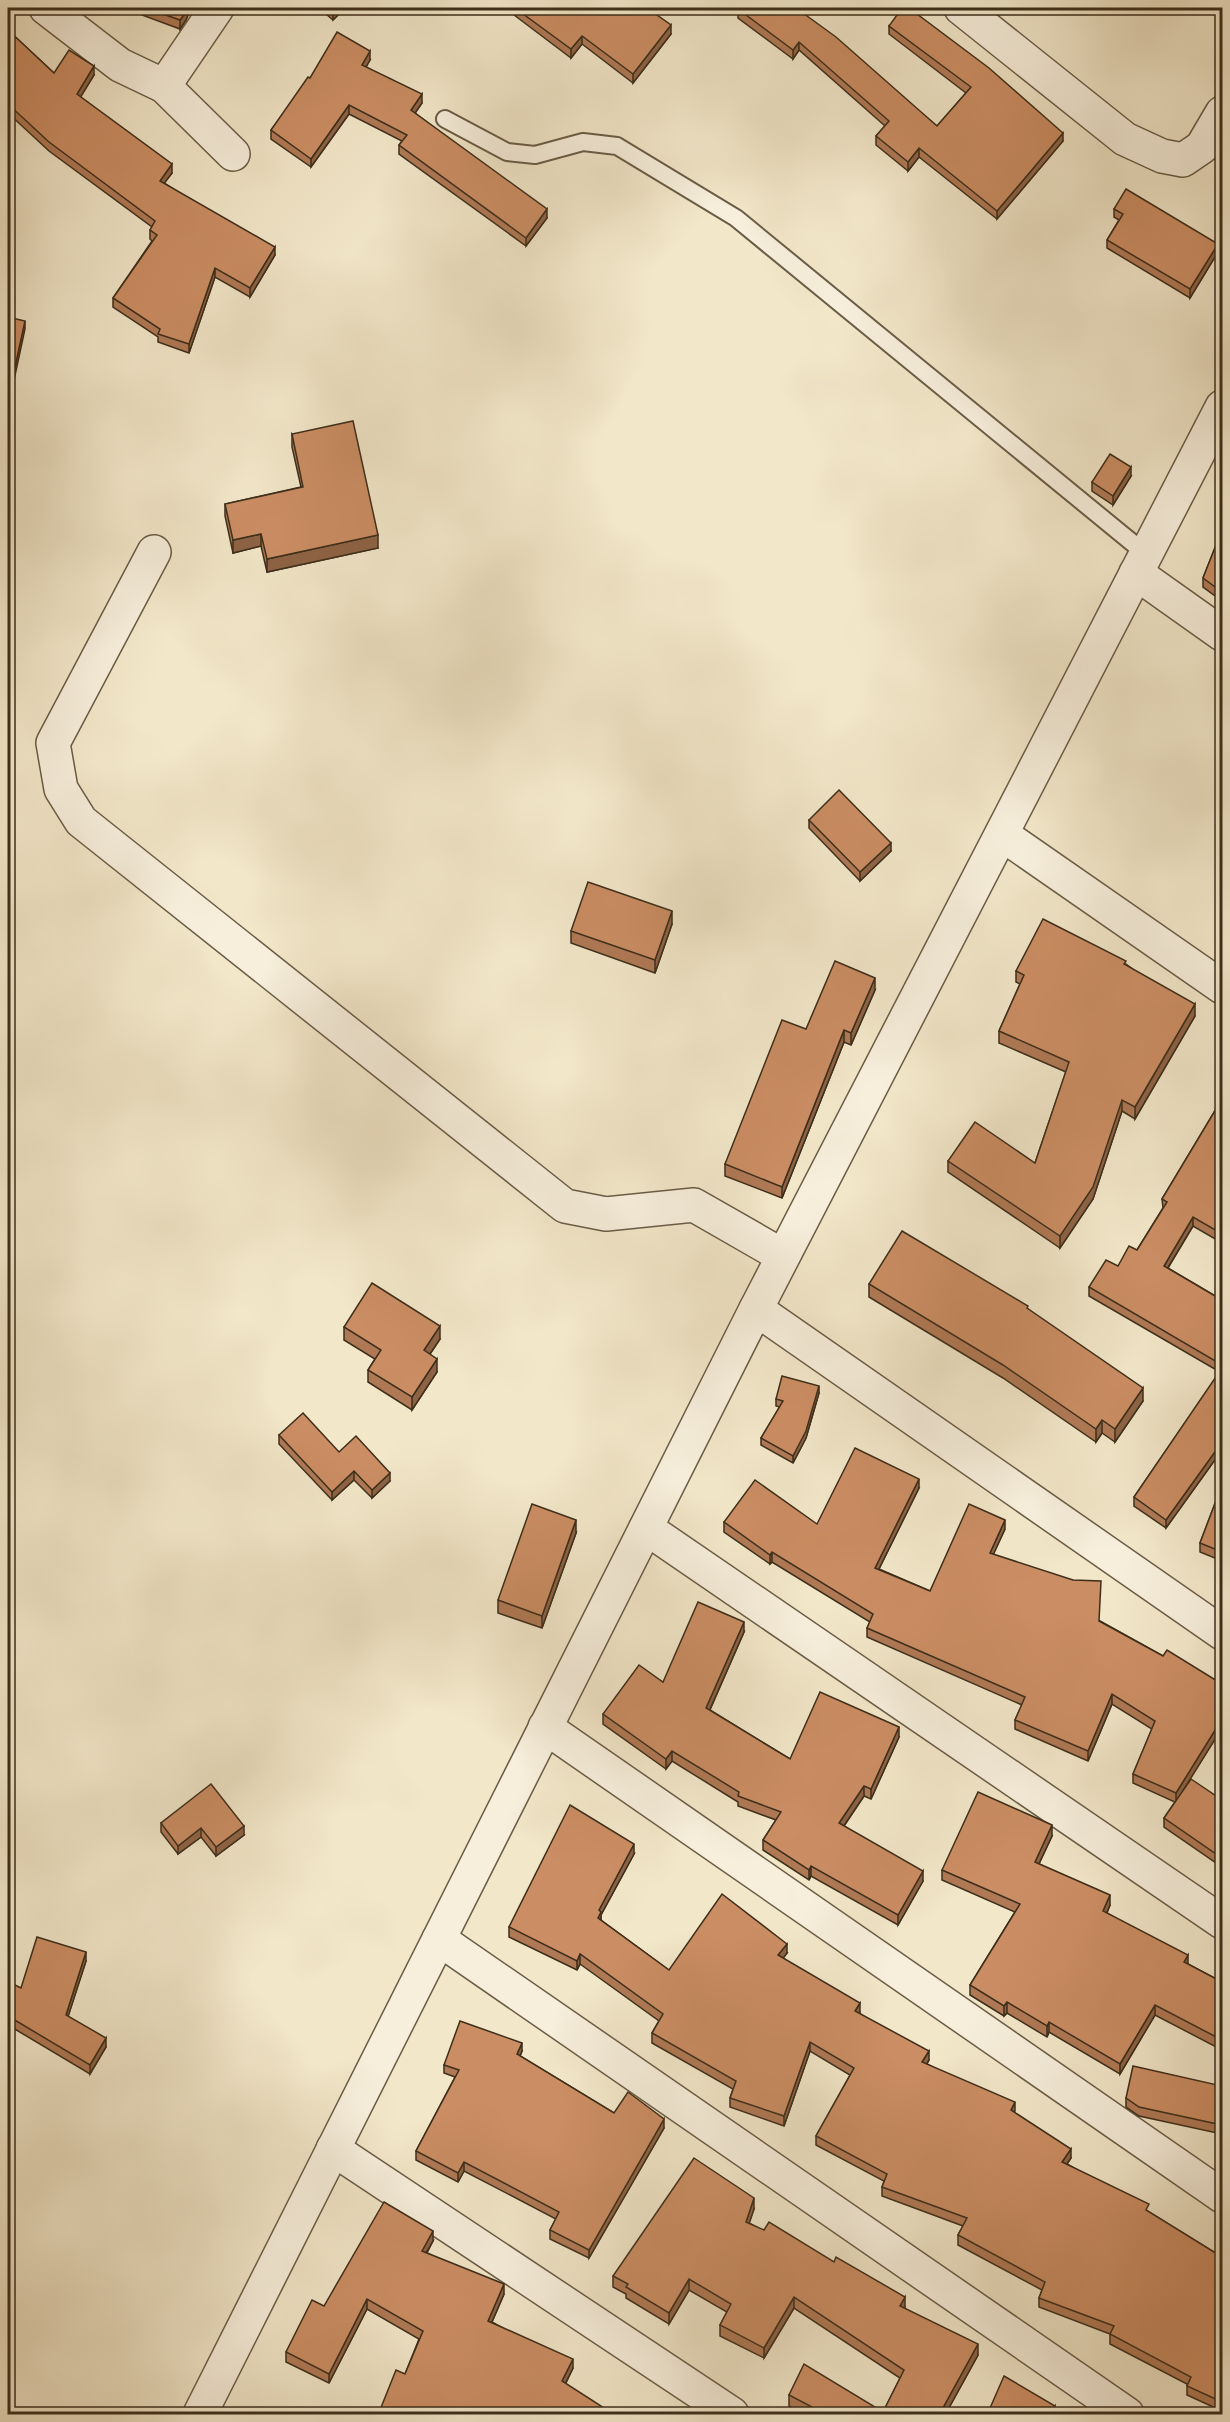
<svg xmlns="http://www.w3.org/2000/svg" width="1230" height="2422" viewBox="0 0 1230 2422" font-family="'IM FELL Double Pica',serif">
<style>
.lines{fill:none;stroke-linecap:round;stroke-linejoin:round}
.service-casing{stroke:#6a5c46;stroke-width:20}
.minor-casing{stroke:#6a5c46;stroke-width:36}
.service{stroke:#f7efdc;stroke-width:16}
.minor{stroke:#f7efdc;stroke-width:33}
.wall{fill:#af7955;stroke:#3d2e1b;stroke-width:1.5}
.shaded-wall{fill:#8e6345;stroke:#3d2e1b;stroke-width:1.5}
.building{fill:#cb8d63;stroke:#3d2e1b;stroke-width:1.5}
</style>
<rect width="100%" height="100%" fill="#f2e7c9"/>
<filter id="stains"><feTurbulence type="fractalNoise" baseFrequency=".00333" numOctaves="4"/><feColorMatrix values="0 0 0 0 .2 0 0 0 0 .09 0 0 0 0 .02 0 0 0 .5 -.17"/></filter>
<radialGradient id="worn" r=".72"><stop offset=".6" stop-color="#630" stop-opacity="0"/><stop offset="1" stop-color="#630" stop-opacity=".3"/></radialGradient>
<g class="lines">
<g class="service-casing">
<polyline id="service" points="445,119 507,152 535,155 583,142 617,146 736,218 1146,554"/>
</g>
<g class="minor-casing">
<g id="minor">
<polyline points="46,8 120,65 164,86 217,8"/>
<polyline points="961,8 1125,139 1162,156 1183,160 1202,147 1222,113"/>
<polyline points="164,86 233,154"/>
<polyline points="154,552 53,743 61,789 81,821 565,1206 606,1214 694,1205 783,1256"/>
<polyline points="1136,573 1222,634"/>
<polyline points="1003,835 1222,987"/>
<polyline points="756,1309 1222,1633"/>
<polyline points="646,1528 1222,1922"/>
<polyline points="545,1727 1222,2196"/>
<polyline points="439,1939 1127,2414"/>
<polyline points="333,2149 732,2414"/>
<polyline points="200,2414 756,1309 1222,407"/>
</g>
</g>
<use href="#service" class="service"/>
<use href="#minor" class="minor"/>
</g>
<g class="wall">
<polygon points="135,8 191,8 186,20 180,29 142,15 142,10"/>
<polygon points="319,8 345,8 333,20"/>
<polygon points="514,8 647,8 671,34 633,83 582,44 571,58 514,15"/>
<polygon points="796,8 937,126 966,93 889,34 889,26 1063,141 997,219 919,157 908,171 876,145 876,136 885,126 799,50 793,59 738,18 738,9"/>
<polygon points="8,30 54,73 94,75 80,97 172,173 164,183 275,255 250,297 215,277 189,353 158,342 158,337 113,307 113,298 152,241 150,239 150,230 152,227 49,151 8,113"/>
<polygon points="370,60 366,67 422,103 415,113 547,218 526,246 399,154 399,145 402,141 349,114 311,167 271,139 271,130 310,78"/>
<polygon points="1114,209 1218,252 1190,298 1107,248 1107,240 1119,220 1114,217"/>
<polygon points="292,434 378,548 267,572 261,546 233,553 225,516 225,504 301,487 292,447"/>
<polygon points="1131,476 1113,505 1092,491 1092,482"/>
<polygon points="1222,530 1222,601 1203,587 1203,578"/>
<polygon points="809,820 891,851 860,881 809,828"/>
<polygon points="672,924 655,973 571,943 571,931"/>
<polygon points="1126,964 1195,1016 1135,1119 1122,1111 1093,1199 1060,1248 948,1172 948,1161 1035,1163 1066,1072 999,1043 999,1031 1020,984 1016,982 1016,971"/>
<polygon points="875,990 851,1045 844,1042 782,1198 725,1176 725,1164 806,1029"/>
<polygon points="1222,1099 1222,1243 1193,1226 1168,1268 1222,1300 1222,1450 1166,1528 1134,1506 1134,1497 1220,1372 1089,1296 1089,1287 1118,1266 1137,1250 1163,1208 1162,1199"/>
<polygon points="869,1284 1028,1309 1143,1401 1115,1442 1102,1433 1096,1442 1003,1378 869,1297"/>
<polygon points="344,1327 440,1339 430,1354 437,1372 412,1410 368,1382 368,1370 375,1359 344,1340"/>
<polygon points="819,1393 806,1438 793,1463 761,1445 761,1438 780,1407 776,1406 776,1399"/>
<polygon points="279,1435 339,1452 390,1481 372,1498 354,1480 332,1500 279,1444"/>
<polygon points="1222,1485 1222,1561 1200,1552 1200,1543"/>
<polygon points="919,1488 879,1569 930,1591 1005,1529 993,1554 1100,1621 1163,1656 1222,1684 1222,1728 1184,1788 1222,1800 1222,1867 1164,1827 1164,1818 1175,1802 1133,1783 1133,1774 1152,1729 1112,1704 1088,1761 1015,1729 1015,1720 1022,1705 867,1637 867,1628 870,1622 772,1562 770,1564 724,1532 724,1522 817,1524"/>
<polygon points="576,1533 542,1628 498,1613 498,1600"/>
<polygon points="744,1632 710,1710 790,1759 899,1737 871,1799 864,1796 844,1826 923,1881 898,1925 811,1876 809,1880 763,1850 763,1840 776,1820 738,1806 738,1802 672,1761 666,1769 603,1724 603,1714 663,1682"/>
<polygon points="161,1823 244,1835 216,1856 201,1837 178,1854 161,1832"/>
<polygon points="1052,1836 1039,1864 1110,1905 1107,1913 1188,1964 1222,1982 1222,2050 1155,2015 1120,2074 1049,2032 1047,2037 1007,2013 1004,2016 970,1995 970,1985 1015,1912 942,1880 942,1870"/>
<polygon points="634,1854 601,1915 601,1920 669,1970 787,1953 783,1958 860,2012 859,2013 929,2060 927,2064 1014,2112 1071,2158 1067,2164 1149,2212 1222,2257 1222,2411 1187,2395 1187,2384 1110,2344 1110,2334 1039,2307 1039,2298 1042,2290 958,2245 958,2235 963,2226 882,2196 882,2187 884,2181 816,2145 816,2136 850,2075 810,2051 784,2126 730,2107 730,2098 733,2089 652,2043 652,2033 659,2021 580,1964 577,1970 509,1937 509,1927"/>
<polygon points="86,1961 68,2016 106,2047 90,2074 8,2025 8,1993"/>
<polygon points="522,2051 520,2056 614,2113 664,2128 589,2258 550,2239 550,2230 556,2219 464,2171 458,2182 416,2160 416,2151 455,2077 444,2073 444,2065"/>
<polygon points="1222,2086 1222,2146 1221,2145 1221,2137 1222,2134 1139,2116 1126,2107 1126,2098"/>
<polygon points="754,2209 749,2223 905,2307 904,2308 978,2355 945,2415 806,2415 789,2406 789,2395 883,2412 900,2378 794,2308 764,2358 720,2336 720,2325 727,2312 689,2290 669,2324 626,2298 626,2294 613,2287 613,2276"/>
<polygon points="433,2241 427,2253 504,2294 492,2322 573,2368 566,2383 405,2374 419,2339 367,2309 329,2383 286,2362 286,2352 324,2306"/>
</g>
<g class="shaded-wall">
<polygon points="188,8 191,8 186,20 180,29 180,20"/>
<polygon points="337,8 345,8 333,20 333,12"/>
<polygon points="671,25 671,34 633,83 633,74"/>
<polygon points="582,36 582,44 571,58 571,49"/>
<polygon points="799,42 799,50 793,59 793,50"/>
<polygon points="370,51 370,60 362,74 362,65"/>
<polygon points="94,66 94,75 77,103 77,94"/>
<polygon points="422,94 422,103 411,119 411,110"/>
<polygon points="349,105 349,114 311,167 311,159"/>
<polygon points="1063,133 1063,141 997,219 997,211"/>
<polygon points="919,148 919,157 908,171 908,162"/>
<polygon points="172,164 172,173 160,189 160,181"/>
<polygon points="547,209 547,218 526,246 526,238"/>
<polygon points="1218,244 1218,252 1190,298 1190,289"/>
<polygon points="275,247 275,255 250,297 250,288"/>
<polygon points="215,268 215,277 189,353 189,344"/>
<polygon points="25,321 25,329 8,408 8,399"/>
<polygon points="1131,467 1131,476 1113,505 1113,496"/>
<polygon points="261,534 261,546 233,553 233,540"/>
<polygon points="378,535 378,548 267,572 267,559"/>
<polygon points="891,843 891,851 860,881 860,872"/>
<polygon points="672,911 672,924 655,973 655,960"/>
<polygon points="875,978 875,990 851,1045 851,1033"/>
<polygon points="1195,1004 1195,1016 1135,1119 1135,1107"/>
<polygon points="844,1030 844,1042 782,1198 782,1187"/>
<polygon points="1122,1100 1122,1111 1093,1199 1060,1248 1060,1236"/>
<polygon points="1193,1217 1193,1226 1164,1274 1164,1266"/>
<polygon points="440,1326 440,1339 424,1363 424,1350"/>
<polygon points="437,1359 437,1372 412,1410 412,1397"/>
<polygon points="819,1386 819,1393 806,1438 793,1463 793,1456"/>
<polygon points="1143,1388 1143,1401 1115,1442 1115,1429"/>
<polygon points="1102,1420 1102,1433 1096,1442 1096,1429"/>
<polygon points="1222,1442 1222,1450 1166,1528 1166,1520"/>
<polygon points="354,1471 354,1480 332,1500 332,1492"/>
<polygon points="390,1473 390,1481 372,1498 372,1490"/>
<polygon points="919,1479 919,1488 875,1577 875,1568"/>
<polygon points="576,1520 576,1533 542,1628 542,1616"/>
<polygon points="1005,1520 1005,1529 990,1562 990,1553"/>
<polygon points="772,1552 772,1562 770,1564 770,1555"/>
<polygon points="744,1622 744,1632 706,1718 706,1708"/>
<polygon points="1112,1694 1112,1704 1088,1761 1088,1751"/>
<polygon points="1222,1719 1222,1728 1176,1802 1176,1793"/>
<polygon points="899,1727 899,1737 871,1799 871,1789"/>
<polygon points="672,1751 672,1761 666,1769 666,1759"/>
<polygon points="864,1786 864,1796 839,1833 839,1823"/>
<polygon points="1052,1825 1052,1836 1035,1872 1035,1862"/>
<polygon points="244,1826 244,1835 216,1856 216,1847"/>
<polygon points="201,1828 201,1837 178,1854 178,1846"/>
<polygon points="634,1844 634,1854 601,1915 601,1921 598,1927 599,1910"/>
<polygon points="811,1866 811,1876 809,1880 809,1870"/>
<polygon points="923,1871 923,1881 898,1925 898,1915"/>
<polygon points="1110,1895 1110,1905 1103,1921 1103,1911"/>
<polygon points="787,1944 787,1953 778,1965 778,1955"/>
<polygon points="86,1952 86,1961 66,2023 66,2015"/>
<polygon points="580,1954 580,1964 577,1970 577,1961"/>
<polygon points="1188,1955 1188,1965 1184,1962"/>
<polygon points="1007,2002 1007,2013 1004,2016 1004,2006"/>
<polygon points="860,2003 860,2012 855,2020 855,2011"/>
<polygon points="1155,2005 1155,2015 1120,2074 1120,2064"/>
<polygon points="1049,2022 1049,2032 1047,2037 1047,2026"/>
<polygon points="106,2038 106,2047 90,2074 90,2065"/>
<polygon points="810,2042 810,2051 784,2126 784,2116"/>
<polygon points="522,2043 522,2051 517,2063 517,2054"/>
<polygon points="929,2051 929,2060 922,2071 922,2062"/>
<polygon points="1015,2102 1015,2111 1011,2119 1011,2110"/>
<polygon points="664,2119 664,2128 589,2258 589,2250"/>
<polygon points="1071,2149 1071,2158 1062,2171 1062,2162"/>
<polygon points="464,2162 464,2171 458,2182 458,2173"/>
<polygon points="754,2198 754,2209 746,2233 746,2222"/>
<polygon points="433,2231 433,2241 422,2260 422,2251"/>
<polygon points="689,2279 689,2290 669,2324 669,2313"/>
<polygon points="504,2284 504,2294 488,2331 488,2321"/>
<polygon points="794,2297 794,2308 764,2358 764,2348"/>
<polygon points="905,2297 905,2307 900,2317 900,2306"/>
<polygon points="367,2299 367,2309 329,2383 329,2374"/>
<polygon points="978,2344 978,2355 945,2415 939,2415"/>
<polygon points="573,2359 573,2368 562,2390 562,2381"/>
<polygon points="1055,2406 1055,2415 1051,2415 1051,2413"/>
</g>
<g class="building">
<polygon points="146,8 188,8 186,12 180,20"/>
<polygon points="329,8 337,8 333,12"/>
<polygon points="515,8 647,8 671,25 633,74 582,36 571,49"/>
<polygon points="739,8 796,8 836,37 937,126 971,87 889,26 902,8 909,8 989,68 1063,133 997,211 919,148 908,162 876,136 889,121 799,42 793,50 738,9"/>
<polygon points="8,30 54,73 69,50 94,66 77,94 172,164 160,181 275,247 250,288 215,268 189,344 158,334 160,329 113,298 157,235 150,230 155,221 49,142 8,104"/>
<polygon points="337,32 370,51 362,65 422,94 411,110 547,209 526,238 399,145 407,135 349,105 311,159 271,130 308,77 310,78"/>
<polygon points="1126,189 1218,244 1190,289 1107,240 1123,214 1114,209"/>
<polygon points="8,317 25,321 8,399"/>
<polygon points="353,421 378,535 267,559 261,534 233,540 225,504 303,487 292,434"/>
<polygon points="1110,454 1131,467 1113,496 1092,482"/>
<polygon points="1222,530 1222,592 1203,578"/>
<polygon points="839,790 891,843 860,872 809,820"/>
<polygon points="588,882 672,911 655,960 571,931"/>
<polygon points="1043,919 1126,961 1124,964 1195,1004 1135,1107 1122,1100 1093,1187 1060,1236 948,1161 975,1122 1035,1163 1069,1062 999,1031 1024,975 1016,971"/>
<polygon points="835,961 875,978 851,1033 844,1030 782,1187 725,1164 782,1020 806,1029"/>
<polygon points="1222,1099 1222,1234 1193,1217 1164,1266 1222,1300 1222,1365 1089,1287 1106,1260 1118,1266 1129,1246 1137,1250 1167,1202 1162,1199"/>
<polygon points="902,1231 1028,1306 1027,1308 1143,1388 1115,1429 1102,1420 1096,1429 1003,1365 869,1284"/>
<polygon points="372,1283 440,1326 424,1350 437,1359 412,1397 368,1370 381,1350 344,1327"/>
<polygon points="1222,1368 1222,1442 1166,1520 1134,1497"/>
<polygon points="782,1376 819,1386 806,1431 793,1456 761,1438 783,1401 776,1399"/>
<polygon points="303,1413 339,1452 356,1436 390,1473 372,1490 354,1471 332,1492 279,1435"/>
<polygon points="855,1448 919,1479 875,1568 930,1591 969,1504 1005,1520 990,1553 1073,1580 1101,1581 1099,1621 1163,1656 1167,1650 1222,1684 1222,1719 1176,1793 1133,1774 1155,1721 1112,1694 1088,1751 1015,1720 1025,1697 867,1628 873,1614 772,1552 770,1555 724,1522 755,1480 817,1524"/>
<polygon points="1222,1485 1222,1552 1200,1543"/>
<polygon points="532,1504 576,1520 542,1616 498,1600"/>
<polygon points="698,1602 744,1622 706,1708 790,1759 820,1692 899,1727 871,1789 864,1786 839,1823 923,1871 898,1915 811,1866 809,1870 763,1840 781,1812 738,1796 739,1792 672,1751 666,1759 603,1714 639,1665 663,1682"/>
<polygon points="1191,1779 1222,1800 1222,1858 1164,1818"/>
<polygon points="211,1784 244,1826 216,1847 201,1828 178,1846 161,1823"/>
<polygon points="978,1792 1052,1825 1035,1862 1110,1895 1103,1911 1188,1955 1184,1962 1222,1982 1222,2040 1155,2005 1120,2064 1049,2022 1047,2026 1007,2002 1004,2006 970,1985 1020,1904 942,1870"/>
<polygon points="570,1805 634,1844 599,1910 601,1912 598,1918 669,1970 722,1894 787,1944 778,1955 860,2003 855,2011 929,2051 922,2062 1015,2102 1011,2110 1071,2149 1062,2162 1149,2204 1146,2210 1222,2257 1222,2402 1187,2386 1191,2377 1110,2334 1114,2326 1039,2298 1045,2282 958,2235 967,2218 882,2187 887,2174 816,2136 854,2068 810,2042 784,2116 730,2098 736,2081 652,2033 663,2014 580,1954 577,1961 509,1927"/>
<polygon points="37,1937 86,1952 66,2015 106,2038 90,2065 8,2016 8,1993 13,1984 21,1988"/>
<polygon points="460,2021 522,2043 517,2054 614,2113 628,2092 664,2119 589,2250 550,2230 559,2212 464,2162 458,2173 416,2151 459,2070 444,2065"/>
<polygon points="1133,2066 1222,2086 1222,2125 1139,2107 1126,2098"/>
<polygon points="694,2158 754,2198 746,2222 764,2230 769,2222 834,2262 836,2257 905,2297 900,2306 978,2344 939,2415 827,2415 789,2395 804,2364 883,2412 904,2370 794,2297 764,2348 720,2325 731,2304 689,2279 669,2313 626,2287 628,2284 613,2276"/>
<polygon points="384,2202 433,2231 422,2251 504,2284 488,2321 573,2359 562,2381 615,2415 378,2415 396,2370 405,2374 423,2331 367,2299 329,2374 286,2352 312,2300 324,2306"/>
<polygon points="1004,2376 1055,2406 1051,2413 1053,2415 987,2415"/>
</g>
<rect width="1230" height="2422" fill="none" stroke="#f2e7c9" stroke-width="30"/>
<rect x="9" y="9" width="1212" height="2404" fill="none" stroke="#3d2e1b" stroke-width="3"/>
<rect x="15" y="15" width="1200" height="2392" fill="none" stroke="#3d2e1b" stroke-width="1.5"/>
<rect width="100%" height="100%" filter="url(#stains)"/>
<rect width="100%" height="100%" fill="url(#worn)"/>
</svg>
